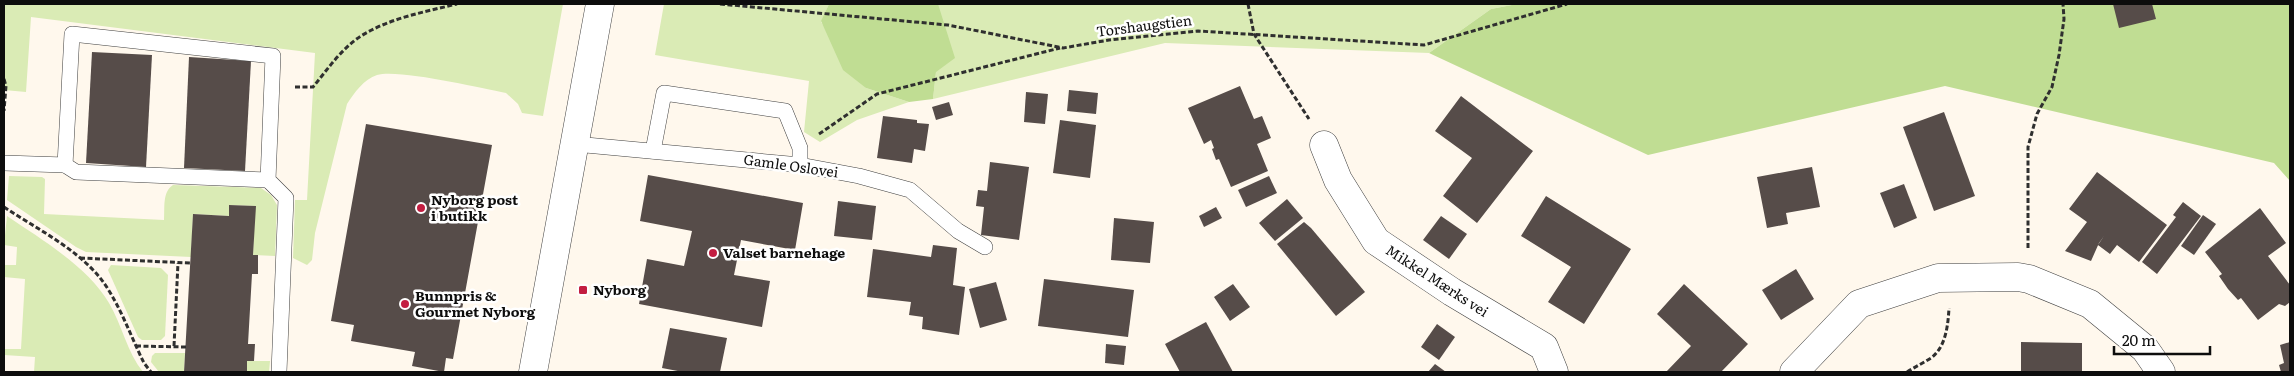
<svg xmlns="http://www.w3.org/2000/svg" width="2294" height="376" viewBox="0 0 2294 376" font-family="Literata,serif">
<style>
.green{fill:#daebb5}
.forest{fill:#c0dd93}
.building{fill:#564c49}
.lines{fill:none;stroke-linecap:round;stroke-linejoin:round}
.service-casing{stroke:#404040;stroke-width:16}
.minor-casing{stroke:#404040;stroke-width:29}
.tertiary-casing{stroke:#404040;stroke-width:29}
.path{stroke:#2f2f2f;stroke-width:3;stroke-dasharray:5 2.5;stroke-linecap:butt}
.service{stroke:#fff;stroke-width:15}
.minor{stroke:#fff;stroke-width:28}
.tertiary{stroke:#fff;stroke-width:28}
.poi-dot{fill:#c31e41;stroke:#fff;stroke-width:2}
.labels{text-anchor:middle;stroke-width:5;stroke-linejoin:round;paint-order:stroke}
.street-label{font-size:14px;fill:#0d0d0d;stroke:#fff}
.poi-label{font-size:14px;font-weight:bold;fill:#0d0d0d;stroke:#fff;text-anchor:start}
</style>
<rect width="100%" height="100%" fill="#fff8ed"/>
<g class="green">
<path d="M4,4H563L543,116L522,113L518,104L506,93C479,88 400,69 377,75C364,79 354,93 347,104L315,233L312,260L307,265L293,258L295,200H307L315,53L31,17L26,92L4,90Z"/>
<polygon points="664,4 829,4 821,22 866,88 909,102 857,120 820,142 804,132 809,81 655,55"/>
<polygon points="938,4 1517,4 1491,9 1429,53 1165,43 933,99 936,72"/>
<path d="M9,176L42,177L45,179L44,214L164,220C165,208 162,192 173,185L261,188L271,195L277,205L275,256L253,255L255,206L230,205L229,216L193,214L191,257L86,252L76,247L7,200Z"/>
<path d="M7,216C41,239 88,267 109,303C122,325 127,352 143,372H34L35,357L4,355V349H21L25,279L4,277V265H16L17,247L4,245Z"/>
<polygon points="111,265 161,268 168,275 165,336 161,340 142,340 138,337 108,270"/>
<polygon points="155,353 185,353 184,372 159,372 151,362 152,356"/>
<polygon points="247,361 270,361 269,372 247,372"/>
</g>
<g class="forest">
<polygon points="829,4 938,4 955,58 936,72 933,99 909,102 866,88 843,70 821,21"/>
<polygon points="1517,4 2290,4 2290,181 2274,163 1945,86 1648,155 1429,53 1491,9"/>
</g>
<g class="building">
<polygon points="2113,4 2152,4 2156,19 2119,28"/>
<polygon points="92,52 152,55 146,167 86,163"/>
<polygon points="189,57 251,61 245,171 184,168"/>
<polygon points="1240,86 1254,119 1262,116 1271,138 1257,144 1268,171 1231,187 1219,159 1216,160 1212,149 1214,148 1211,140 1204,144 1188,108"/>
<polygon points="1069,90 1098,93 1096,114 1067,111"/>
<polygon points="1026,92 1048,94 1045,124 1024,122"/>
<polygon points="1461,96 1533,151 1477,223 1443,196 1472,158 1435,131"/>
<polygon points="949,102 953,115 936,120 932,107"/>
<polygon points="1944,112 1975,196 1934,211 1903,127"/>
<polygon points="883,116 917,120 917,123 929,124 925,151 914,149 912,163 877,158"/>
<polygon points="1060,120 1096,125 1090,178 1053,173"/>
<polygon points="366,124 492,145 453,359 446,358 444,372 412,366 415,352 351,341 354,325 331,321"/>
<polygon points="990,162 1029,167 1019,240 981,235 984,207 976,206 978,190 987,191"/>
<polygon points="1812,167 1820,207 1786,213 1788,224 1767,228 1757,177"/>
<polygon points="2097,172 2167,225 2139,262 2117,245 2110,254 2098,245 2104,236 2099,243 2091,261 2065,251 2087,222 2069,209"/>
<polygon points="648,175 803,203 795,250 741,240 734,275 770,281 762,327 639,304 647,259 684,266 692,231 640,221"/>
<polygon points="1269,176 1277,193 1246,207 1238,190"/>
<polygon points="1904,184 1917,218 1894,228 1880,193"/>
<polygon points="1546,196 1631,249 1584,324 1548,302 1571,267 1521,236"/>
<polygon points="1287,199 1303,218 1275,241 1259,223"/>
<polygon points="838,201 876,206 872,240 834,236"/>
<polygon points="2183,202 2201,216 2157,274 2142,262 2176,217 2173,215"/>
<polygon points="229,205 256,206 253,255 258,255 258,274 252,274 248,344 255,344 254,361 247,361 247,372 184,372 193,214 229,216"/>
<polygon points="1216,207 1222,218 1204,227 1199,216"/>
<polygon points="2260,208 2286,243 2268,256 2290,285 2290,302 2285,306 2279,304 2258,320 2241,298 2238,300 2228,289 2219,276 2222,274 2205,252"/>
<polygon points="2203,215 2216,224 2194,255 2181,246"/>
<polygon points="1441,216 1467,234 1449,259 1423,240"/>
<polygon points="1114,218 1154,222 1150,263 1111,260"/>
<polygon points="1304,222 1311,228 1365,292 1336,316 1277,244"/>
<polygon points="933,245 957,248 953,285 965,287 959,335 922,329 923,317 909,315 911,302 867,297 873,249 931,257"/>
<polygon points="1796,269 1814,299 1781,320 1762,290"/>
<polygon points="1044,279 1134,290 1128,337 1038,326"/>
<polygon points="996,282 1007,320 980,328 969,289"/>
<polygon points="1233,284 1250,307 1230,321 1214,297"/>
<polygon points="1684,284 1748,344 1721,372 1666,372 1691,346 1657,314"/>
<polygon points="1206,322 1233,372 1180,372 1165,344"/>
<polygon points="1437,324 1455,337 1439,360 1421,347"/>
<polygon points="670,328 727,338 720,372 683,372 662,368"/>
<polygon points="2021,342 2082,343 2082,372 2021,372"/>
<polygon points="2290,342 2290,372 2281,372 2279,365 2284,363 2280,345"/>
<polygon points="1106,344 1126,346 1124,365 1105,363"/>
<polygon points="1435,364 1446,372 1428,372"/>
</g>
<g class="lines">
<g class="service-casing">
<g id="service">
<polyline points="575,144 800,165 859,176 910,190 958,231 985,247"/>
<polyline points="653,151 664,93 785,111 800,148 800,165"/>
<polyline points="4,163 65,165 72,34 273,56 268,180 286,198 279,372"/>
<polyline points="65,165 76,172 268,180"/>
</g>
</g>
<g class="minor-casing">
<g id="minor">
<polyline points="1324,145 1338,180 1376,241 1452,292 1544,347 1554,372"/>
<polyline points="1794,372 1859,304 1938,278 2018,277 2029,279 2090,304 2145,349 2161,372"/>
</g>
</g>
<g class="tertiary-casing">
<polyline id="tertiary" points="533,372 600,4"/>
</g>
<g class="path">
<polyline points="720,4 948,25 1063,48 1109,40 1198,31 1424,45 1567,4"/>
<polyline points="1248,4 1254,34 1309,119"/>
<polyline points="4,79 6,86 4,111"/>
<path d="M295,87H313C327,70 342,48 361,36C390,18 424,12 457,4"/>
<polyline points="819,134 877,94 1060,48"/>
<path d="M4,207C34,227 70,245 95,272C116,294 130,335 144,363L151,372"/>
<polyline points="2028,248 2028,147 2037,114 2052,87 2059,55 2064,19 2063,4"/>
<polyline points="80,258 190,263"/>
<polyline points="136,346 186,347"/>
<polyline points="174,346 178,263"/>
<path d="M1907,372C1915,367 1923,363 1931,358C1946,347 1948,325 1949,308"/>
</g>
<use href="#service" class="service"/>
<use href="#minor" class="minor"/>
<use href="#tertiary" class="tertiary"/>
</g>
<g class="poi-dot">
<circle cx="421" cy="208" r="5"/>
<circle cx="713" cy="253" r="5"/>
<rect x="578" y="285" width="10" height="10" rx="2.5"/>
<circle cx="405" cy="304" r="5"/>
</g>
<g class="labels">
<g class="street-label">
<text transform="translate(1144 26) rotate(-7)" y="5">Torshaugstien</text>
<text transform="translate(791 166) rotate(8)" y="5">Gamle Oslovei</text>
<text transform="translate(1437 281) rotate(33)" y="5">Mikkel Mærks vei</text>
</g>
<g class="poi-label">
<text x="431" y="205">Nyborg post<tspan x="431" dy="16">i butikk</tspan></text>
<text x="723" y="258">Valset barnehage</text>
<text x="593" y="295">Nyborg</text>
<text x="415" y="301">Bunnpris &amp;<tspan x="415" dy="16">Gourmet Nyborg</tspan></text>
</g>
</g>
<rect width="2294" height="376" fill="none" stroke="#0d0d0d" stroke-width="10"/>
<path d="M2114 346v8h96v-8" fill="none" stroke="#0d0d0d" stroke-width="2.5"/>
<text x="2122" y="346" font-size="15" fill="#0d0d0d" stroke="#ffffff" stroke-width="4" paint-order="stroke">20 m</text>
</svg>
